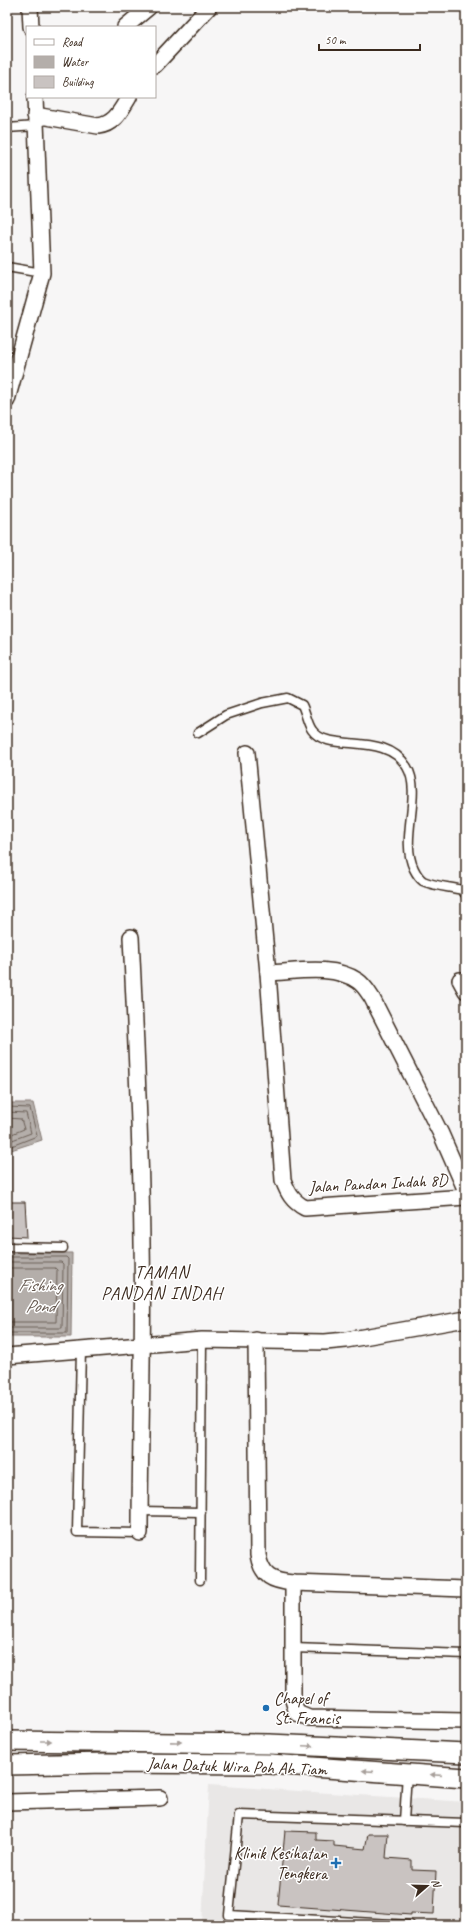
<svg xmlns="http://www.w3.org/2000/svg" width="473" height="1932" viewBox="0 0 473 1932" font-family="Caveat,sans-serif">
<style>
.built{fill:#e9e7e6}
.water{fill:#b4aeaa;stroke:#847972}
.lines{fill:none;stroke-linecap:round;stroke-linejoin:round}
.shore{stroke:#6b5f56;stroke-width:1}
.building{fill:#c9c3c1;stroke:#3b2a1e}
.service-casing{stroke:#3b2a1e;stroke-width:11}
.minor-casing{stroke:#3b2a1e;stroke-width:18}
.tertiary-casing{stroke:#3b2a1e;stroke-width:22}
.service{stroke:#fff;stroke-width:8}
.minor{stroke:#fff;stroke-width:15}
.tertiary{stroke:#fff;stroke-width:19}
.oneway{fill:#a79f9a}
.poi-dot{fill:#1f6fb2;stroke:#fff;stroke-width:1.5}
.labels{text-anchor:middle;stroke-width:3;stroke-linejoin:round;paint-order:stroke}
.street-label{font-size:17px;fill:#3b2a1e;stroke:#fff}
.poi-label{font-size:17px;fill:#3b2a1e;stroke:#fff;text-anchor:start}
.neighbourhood-label{font-size:18px;letter-spacing:1px;fill:#3b2a1e;stroke:#fff}
.water-label{font-size:18px;font-style:italic;fill:#65584f;stroke:#fff}
</style>
<rect width="100%" height="100%" fill="#f7f6f6"/>
<filter id="ink" filterUnits="userSpaceOnUse"><feTurbulence type="fractalNoise" baseFrequency=".025" numOctaves="2"/><feDisplacementMap in="SourceGraphic" scale="8" xChannelSelector="R" yChannelSelector="G"/><feConvolveMatrix kernelMatrix="1 2 1 2 8 2 1 2 1" color-interpolation-filters="sRGB"/></filter>
<g filter="url(#ink)">
<polygon class="built" points="209,1785 466,1802 466,1925 202,1925"/>
<g class="water">
<polygon points="7,1103 33,1103 42,1140 11,1150 11,1198 7,1198"/>
<polygon points="8,1253 72,1253 71,1337 8,1337"/>
</g>
<g class="lines">
<g class="shore">
<polyline points="7,1107 30,1108 37,1136 9,1147 7,1164"/>
<polyline points="7,1112 26,1113 31,1133 7,1142"/>
<polyline points="7,1118 21,1119 24,1129 7,1136"/>
<polyline points="7,1257 66,1257 68,1259 67,1333 7,1333"/>
<polyline points="7,1262 61,1262 63,1264 62,1328 7,1328"/>
<polyline points="7,1268 55,1268 57,1270 56,1322 7,1322"/>
</g>
</g>
<g class="building">
<polygon points="7,1202 25,1202 27,1237 7,1236"/>
<polygon points="285,1831 316,1832 316,1840 334,1841 334,1846 365,1849 368,1834 388,1834 386,1858 412,1860 412,1870 436,1871 434,1914 411,1913 411,1915 278,1905"/>
</g>
<g class="lines">
<g class="service-casing">
<g id="service">
<polyline points="7,128 36,126"/>
<polyline points="7,267 42,273"/>
<path d="M198,733L226,715L262,703L288,698L302,705C306,713 307,723 312,730C328,754 385,730 407,767C423,794 399,838 414,869C416,873 419,878 423,881C434,886 450,887 462,890L466,895"/>
<polyline points="7,1247 63,1248"/>
<polyline points="81,1349 77,1532 140,1533"/>
<polyline points="140,1511 201,1512"/>
<polyline points="200,1580 202,1340"/>
<polyline points="293,1648 466,1654"/>
<polyline points="404,1821 407,1773"/>
<polyline points="410,1925 229,1915 239,1815 466,1823"/>
</g>
</g>
<g class="minor-casing">
<g id="minor">
<polyline points="30,7 31,27"/>
<polyline points="125,27 149,7"/>
<polyline points="155,65 209,7"/>
<path d="M35,115L98,126C115,124 121,110 129,97"/>
<polyline points="7,400 42,273 35,97"/>
<path d="M247,753L268,973L283,1180C288,1193 292,1201 305,1208L466,1197"/>
<path d="M131,937C136,1039 141,1141 142,1243C144,1339 140,1436 140,1533"/>
<path d="M268,973C296,972 333,964 358,981C364,985 368,992 372,998L441,1134L466,1191"/>
<polyline points="460,980 466,991"/>
<path d="M256,1340L258,1555C262,1577 272,1581 293,1583L466,1589"/>
<polyline points="7,1356 202,1340 325,1342 346,1340 466,1319"/>
<polyline points="293,1583 293,1700 297,1713 309,1718 466,1721"/>
<polyline points="7,1802 160,1798"/>
</g>
</g>
<g class="tertiary-casing">
<g id="tertiary">
<polyline points="7,1741 269,1744 466,1753"/>
<polyline points="7,1765 108,1763 270,1764 466,1778"/>
</g>
</g>
<use href="#service" class="service"/>
<use href="#minor" class="minor"/>
<use href="#tertiary" class="tertiary"/>
</g>
<defs><path id="oneway-solid" d="M-6-.8H1V-3.2L6.5 0L1 3.2V.8H-6Z"/></defs>
<g class="oneway">
<use href="#oneway-solid" transform="translate(46 1741)"/>
<use href="#oneway-solid" transform="translate(176 1742) rotate(1)"/>
<use href="#oneway-solid" transform="translate(308 1746) rotate(2)"/>
<use href="#oneway-solid" transform="translate(368 1771) rotate(-176)"/>
<use href="#oneway-solid" transform="translate(436 1775) rotate(-176)"/>
</g>
</g>
<g class="poi-dot">
<circle cx="266" cy="1708" r="4"/>
<path d="M334 1857h4v4h4v4h-4v4h-4v-4h-4v-4h4z"/>
</g>
<g class="labels">
<g class="street-label">
<text transform="translate(378 1183) rotate(-3)" y="6">Jalan Pandan Indah 8D</text>
<text transform="translate(237 1766) rotate(2)" y="6">Jalan Datuk Wira Poh Ah Tiam</text>
</g>
<g class="poi-label">
<text x="274" y="1704">Chapel of<tspan x="274" dy="20">St. Francis</tspan></text>
<text x="327" y="1859" text-anchor="end">Klinik Kesihatan<tspan x="327" dy="20">Tengkera</tspan></text>
</g>
<g class="neighbourhood-label">
<text x="162" y="1278">TAMAN<tspan x="162" dy="21">PANDAN INDAH</tspan></text>
</g>
<g class="water-label">
<text x="40" y="1291">Fishing<tspan x="40" dy="21">Pond</tspan></text>
</g>
</g>
<rect width="473" height="1932" fill="none" stroke="#fff" stroke-width="24"/>
<rect x="12" y="12" width="449" height="1908" fill="none" stroke="#3b2a1e" stroke-width="1.5" filter="url(#ink)"/>
<rect x="26" y="26" width="130" height="72" fill="#ffffff" stroke="#b1aaa5"/>
<rect x="34" y="39" width="20" height="6" fill="#ffffff" stroke="#b1aaa5"/>
<text x="62" y="46" font-size="12" fill="#3b2a1e">Road</text>
<rect x="34" y="56" width="20" height="12" fill="#b4aeaa" stroke="#b1aaa5"/>
<text x="62" y="66" font-size="12" fill="#3b2a1e">Water</text>
<rect x="34" y="76" width="20" height="12" fill="#c9c3c1" stroke="#b1aaa5"/>
<text x="62" y="86" font-size="12" fill="#3b2a1e">Building</text>
<g transform="translate(427 1886) rotate(70)" stroke="#ffffff" stroke-width="3" paint-order="stroke">
<path d="M0-3L7 15L0 10L-7 15Z" fill="#3b2a1e"/>
<text y="-6" font-size="11" font-weight="bold" text-anchor="middle" fill="#3b2a1e">N</text>
</g>
<path d="M319 44v6h101v-6" fill="none" stroke="#3b2a1e" stroke-width="2"/>
<text x="325" y="44" font-size="12" fill="#3b2a1e" stroke="#ffffff" stroke-width="3" paint-order="stroke">50 m</text>
</svg>
